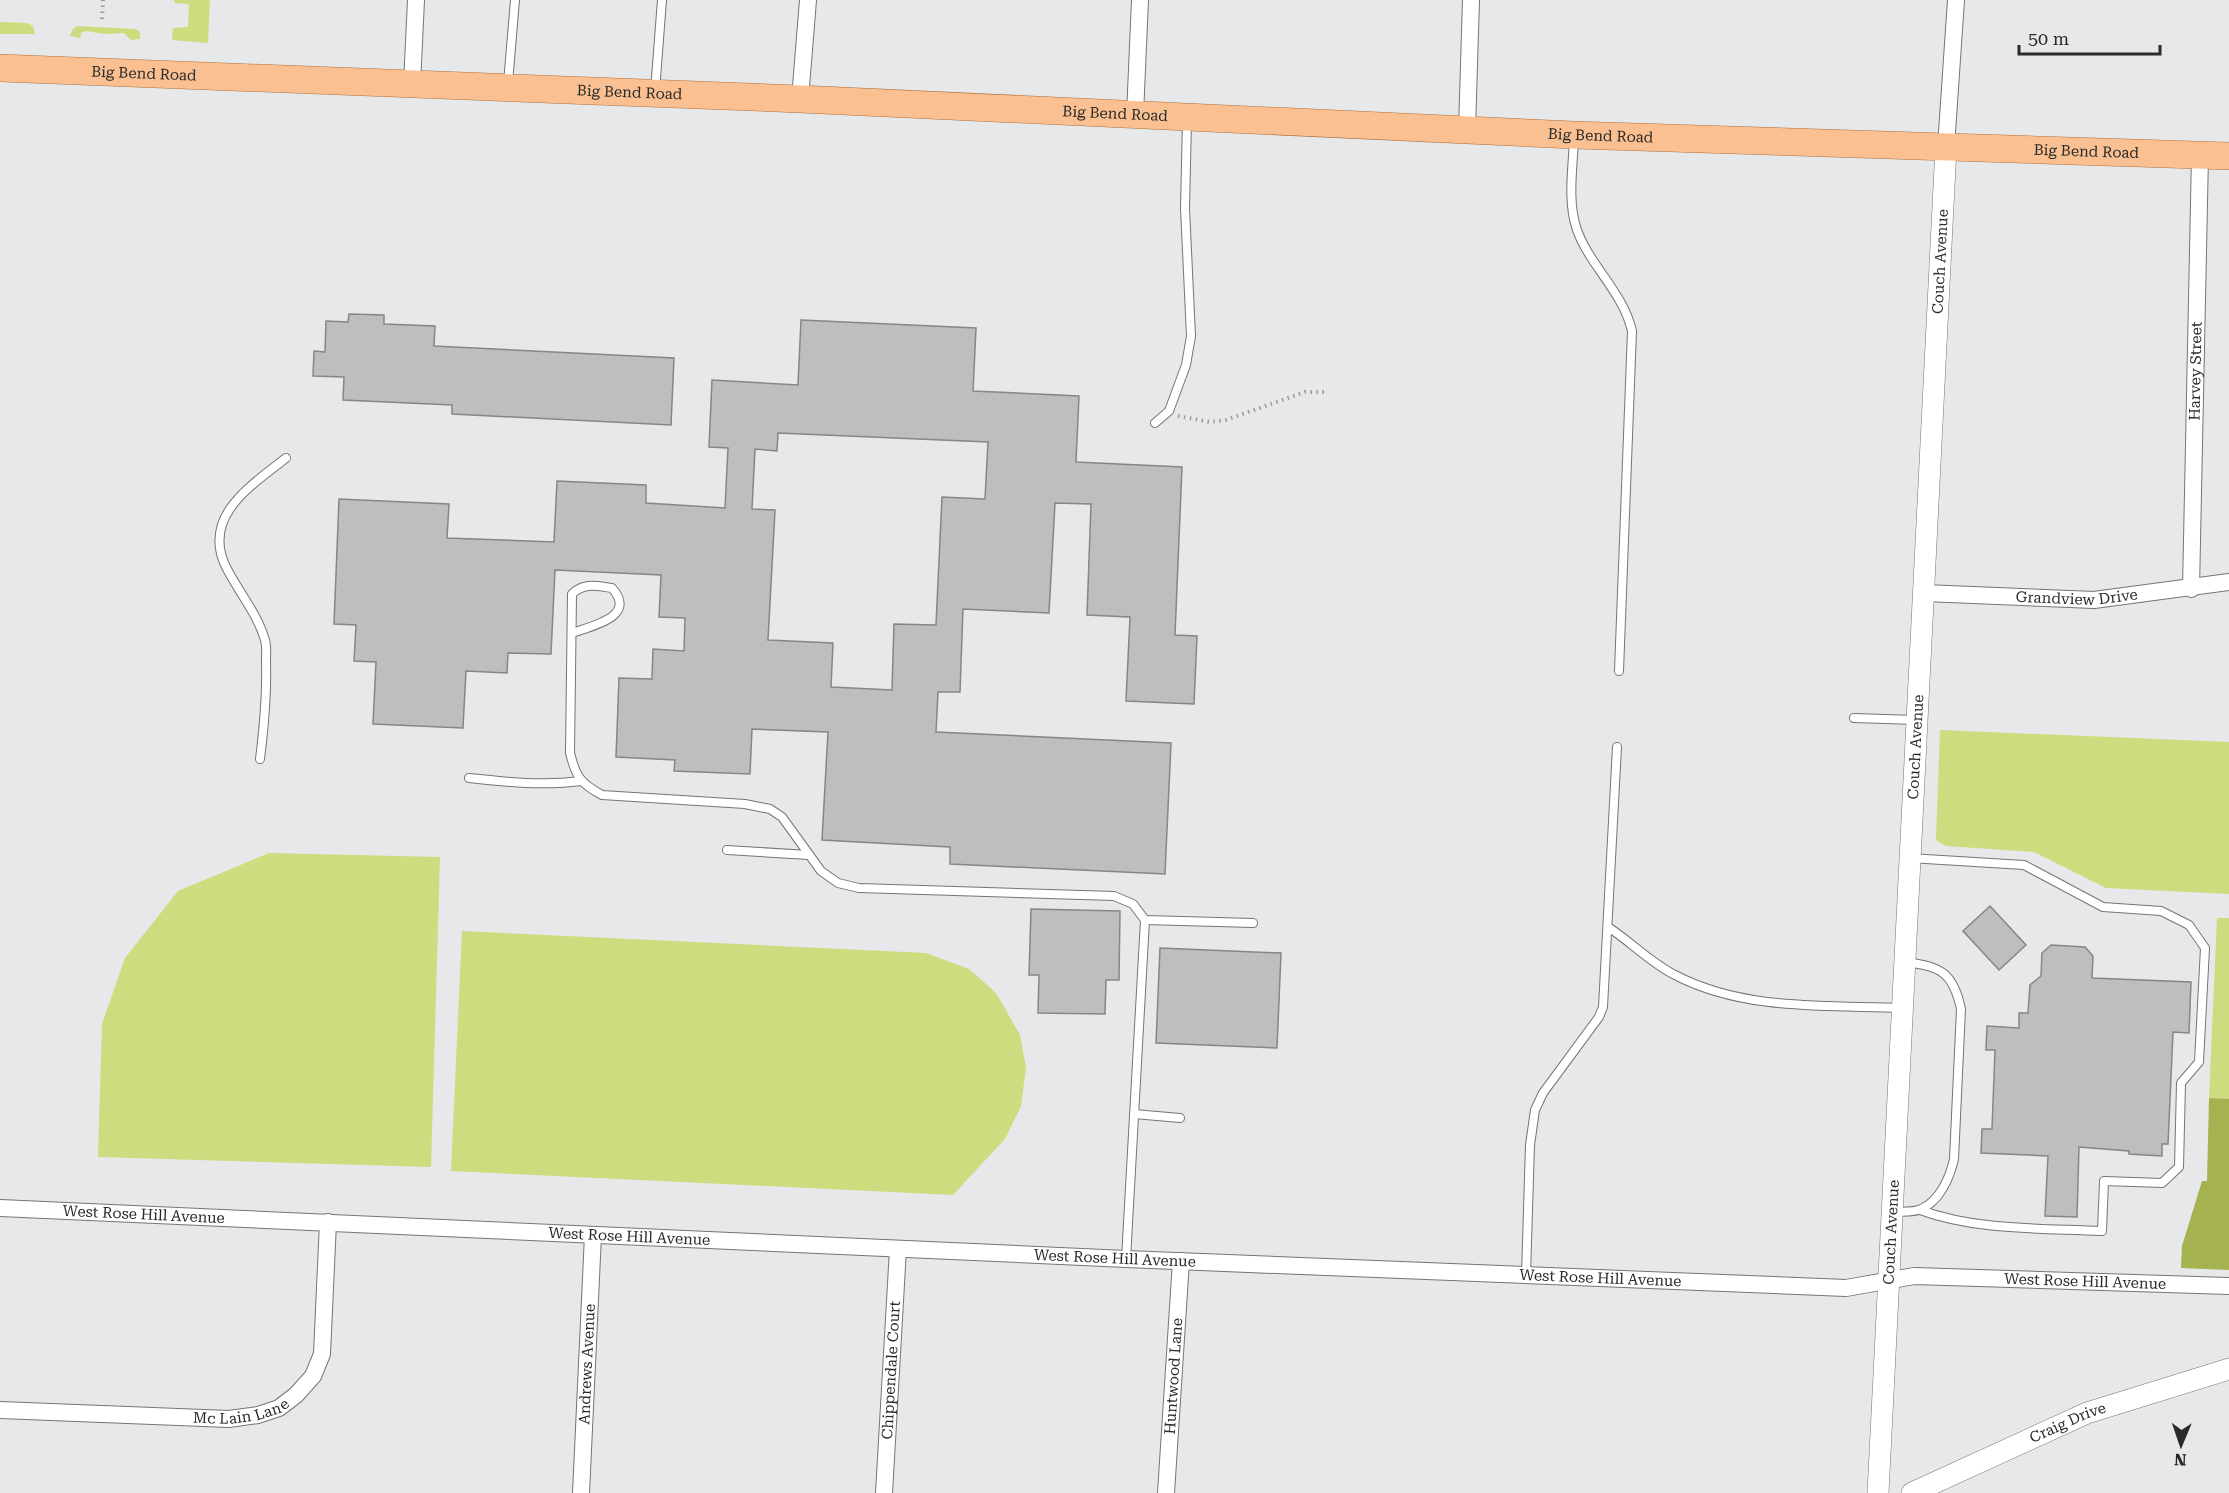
<svg xmlns="http://www.w3.org/2000/svg" width="2229" height="1493" viewBox="0 0 2229 1493" font-family="'Roboto Serif',serif">
<style>
.green{fill:#cedb7e}
.forest{fill:#a6b24f}
.building{fill:#bdbebf;stroke:#858687;stroke-width:1.5;fill-rule:evenodd}
.lines{fill:none;stroke-linecap:round;stroke-linejoin:round}
.service-casing{stroke:#747576;stroke-width:10}
.minor-casing{stroke:#747576;stroke-width:18}
.tertiary-casing{stroke:#747576;stroke-width:22}
.primary-casing{stroke:#ae703e;stroke-width:28}
.path{stroke:#9a9b9c;stroke-width:4;stroke-dasharray:1.5 4.5;stroke-linecap:butt}
.service{stroke:#fff;stroke-width:8}
.minor{stroke:#fff;stroke-width:16}
.tertiary{stroke:#fff;stroke-width:21}
.primary{stroke:#fac091;stroke-width:27}
.labels{text-anchor:middle;stroke-width:5;stroke-linejoin:round;paint-order:stroke}
.street-label{font-size:15px;fill:#292a2a;stroke:#e7e8e9}
</style>
<rect width="100%" height="100%" fill="#e7e8e9"/>
<g class="green">
<polygon points="174,0 210,0 208,43 172,40 173,28 188,27 189,4 175,3"/>
<polygon points="0,22 27,23 33,26 35,34 0,34"/>
<polygon points="77,26 135,29 140,32 140,39 131,40 124,33 104,34 86,31 81,33 80,38 70,36 73,29"/>
<polygon points="1940,730 2229,742 2229,894 2106,888 2034,852 1946,846 1936,840"/>
<polygon points="269,853 440,857 431,1167 98,1157 102,1024 125,958 178,891"/>
<polygon points="2217,918 2229,918 2229,1099 2209,1098"/>
<polygon points="462,931 926,953 969,969 996,993 1020,1035 1026,1068 1021,1106 1005,1139 953,1195 451,1171"/>
</g>
<polygon class="forest" points="2209,1098 2229,1099 2229,1270 2181,1268 2182,1246 2202,1181 2207,1181"/>
<g class="building">
<polygon points="349,314 384,315 384,324 435,326 434,346 674,358 671,425 452,414 452,405 343,400 344,377 313,376 314,351 325,352 326,321 348,322"/>
<path d="M801,320L976,328L973,391L1079,396L1076,462L1182,467L1175,635L1197,636L1194,704L1126,701L1130,617L1087,615L1091,504L1055,503L1049,613L963,609L960,692H938L936,732L1171,743L1165,874L950,864V847L822,840L828,732L752,729L750,774L674,771L675,760L616,757L619,678L652,679L653,649L684,651L685,618L659,617L661,575L555,570L551,654L508,653L507,673L466,671L463,728L373,724L376,662L354,661L356,625L334,624L339,499L449,504L447,538L554,542L557,481L646,485V503L725,508L728,448L709,447L712,380L798,385ZM778,433L988,442L985,499L942,497L936,625L894,624L892,690L831,687L833,643L768,640L775,510L752,509L755,449L777,451Z"/>
<polygon points="1990,906 2026,945 1999,970 1963,931"/>
<polygon points="1031,909 1120,911 1119,980 1106,980 1105,1014 1038,1013 1039,975 1029,975"/>
<polygon points="2051,945 2085,947 2093,956 2092,978 2191,982 2189,1033 2173,1032 2168,1144 2162,1144 2162,1156 2129,1154 2129,1151 2079,1147 2077,1217 2045,1216 2048,1156 1981,1153 1982,1129 1992,1129 1995,1050 1986,1050 1987,1026 2019,1028 2019,1013 2028,1013 2030,985 2041,976 2042,953"/>
<polygon points="1160,948 1281,953 1277,1048 1156,1043"/>
</g>
<g class="lines">
<g class="service-casing">
<g id="service">
<polyline points="508,83 515,0"/>
<polyline points="655,91 662,0"/>
<path d="M1574,138C1573,168 1567,201 1577,230C1590,266 1623,292 1632,331L1619,671"/>
<polyline points="1155,423 1169,411 1186,365 1191,336 1185,208 1187,121"/>
<path d="M572,633C591,626 638,617 612,588C597,586 584,582 572,594L570,753C576,777 580,783 602,795L745,804L770,809L782,817L821,871L838,883L859,888L1114,896L1133,904L1145,920L1253,923"/>
<polyline points="1854,718 1916,720"/>
<path d="M260,759C264,727 267,695 266,663C266,655 267,647 265,640C257,613 238,591 226,567C201,516 252,485 286,458"/>
<path d="M469,778C507,782 543,786 581,781"/>
<polyline points="727,850 809,855"/>
<path d="M1909,858L2024,865L2103,907L2161,911L2189,925L2205,948L2199,1062L2181,1083L2179,1167L2162,1183L2104,1181L2102,1231C2043,1228 1977,1231 1920,1210"/>
<path d="M1608,927C1631,942 1651,963 1675,975C1744,1011 1826,1005 1901,1008"/>
<polyline points="1134,1114 1180,1118"/>
<path d="M1892,1212C1900,1211 1913,1213 1921,1209C1940,1201 1950,1177 1954,1159L1961,1009C1953,972 1941,967 1906,962"/>
<polyline points="1126,1259 1145,920"/>
<polyline points="1526,1275 1530,1145 1535,1110 1543,1093 1599,1017 1603,1007 1617,747"/>
</g>
</g>
<g class="minor-casing">
<g id="minor">
<polyline points="412,85 416,0"/>
<polyline points="800,99 808,0"/>
<polyline points="1135,115 1140,0"/>
<polyline points="1467,130 1471,0"/>
<polyline points="1946,147 1956,0"/>
<path id="s1" d="M2191,589L2200,155"/>
<path id="s2" d="M1924,593L2094,600L2229,582"/>
<path id="s3" d="M0,1208L1126,1259L1846,1288L1914,1276L2229,1286"/>
<path id="s4" d="M0,1410L229,1419L258,1415L279,1408L296,1395L313,1376L322,1354L328,1222"/>
<path id="s5" d="M581,1493L593,1235"/>
<path id="s6" d="M884,1493L898,1249"/>
<path id="s7" d="M1166,1493L1181,1261"/>
</g>
</g>
<g class="tertiary-casing">
<g id="tertiary">
<path id="s8" d="M1878,1493L1946,147"/>
<path id="s9" d="M1912,1493L2087,1413L2229,1369"/>
</g>
</g>
<g class="primary-casing">
<g id="primary">
<path id="s10" d="M0,68L800,99L1574,135L2229,156"/>
</g>
</g>
<g class="path">
<polyline points="102,19 103,0"/>
<polyline points="1178,416 1210,422 1226,420 1305,392 1327,392"/>
</g>
<use href="#service" class="service"/>
<use href="#minor" class="minor"/>
<use href="#tertiary" class="tertiary"/>
<use href="#primary" class="primary"/>
</g>
<g class="labels">
<g class="street-label">
<text dy="5" stroke="none"><textPath href="#s10" startOffset="144">Big Bend Road</textPath></text>
<text dy="5" stroke="none"><textPath href="#s10" startOffset="630">Big Bend Road</textPath></text>
<text dy="5" stroke="none"><textPath href="#s10" startOffset="1116">Big Bend Road</textPath></text>
<text dy="5" stroke="none"><textPath href="#s10" startOffset="1602">Big Bend Road</textPath></text>
<text dy="5" stroke="none"><textPath href="#s10" startOffset="2088">Big Bend Road</textPath></text>
<text dy="5" stroke="none"><textPath href="#s8" startOffset="1233">Couch Avenue</textPath></text>
<text dy="5" stroke="none"><textPath href="#s1" startOffset="218">Harvey Street</textPath></text>
<text dy="5" stroke="none"><textPath href="#s2" startOffset="153">Grandview Drive</textPath></text>
<text dy="5" stroke="none"><textPath href="#s8" startOffset="747">Couch Avenue</textPath></text>
<text dy="5" stroke="none"><textPath href="#s3" startOffset="144">West Rose Hill Avenue</textPath></text>
<text dy="5" stroke="none"><textPath href="#s8" startOffset="261">Couch Avenue</textPath></text>
<text dy="5" stroke="none"><textPath href="#s3" startOffset="630">West Rose Hill Avenue</textPath></text>
<text dy="5" stroke="none"><textPath href="#s3" startOffset="1116">West Rose Hill Avenue</textPath></text>
<text dy="5" stroke="none"><textPath href="#s3" startOffset="1602">West Rose Hill Avenue</textPath></text>
<text dy="5" stroke="none"><textPath href="#s3" startOffset="2088">West Rose Hill Avenue</textPath></text>
<text dy="5" stroke="none"><textPath href="#s5" startOffset="129">Andrews Avenue</textPath></text>
<text dy="5" stroke="none"><textPath href="#s6" startOffset="123">Chippendale Court</textPath></text>
<text dy="5" stroke="none"><textPath href="#s7" startOffset="117">Huntwood Lane</textPath></text>
<text dy="5" stroke="none"><textPath href="#s4" startOffset="242">Mc Lain Lane</textPath></text>
<text dy="5" stroke="none"><textPath href="#s9" startOffset="171">Craig Drive</textPath></text>
</g>
</g>
<g transform="translate(2181 1445) rotate(182)" stroke="#e7e8e9" stroke-width="4.5" paint-order="stroke">
<path d="M0-4.5L10 22L0 15L-10 22Z" fill="#292a2a"/>
<text y="-9" font-size="16" font-weight="bold" text-anchor="middle" fill="#292a2a">N</text>
</g>
<path d="M2019 45v9h141v-9" fill="none" stroke="#292a2a" stroke-width="3"/>
<text x="2028" y="45" font-size="18" fill="#292a2a" stroke="#e7e8e9" stroke-width="4.5" paint-order="stroke">50 m</text>
</svg>
